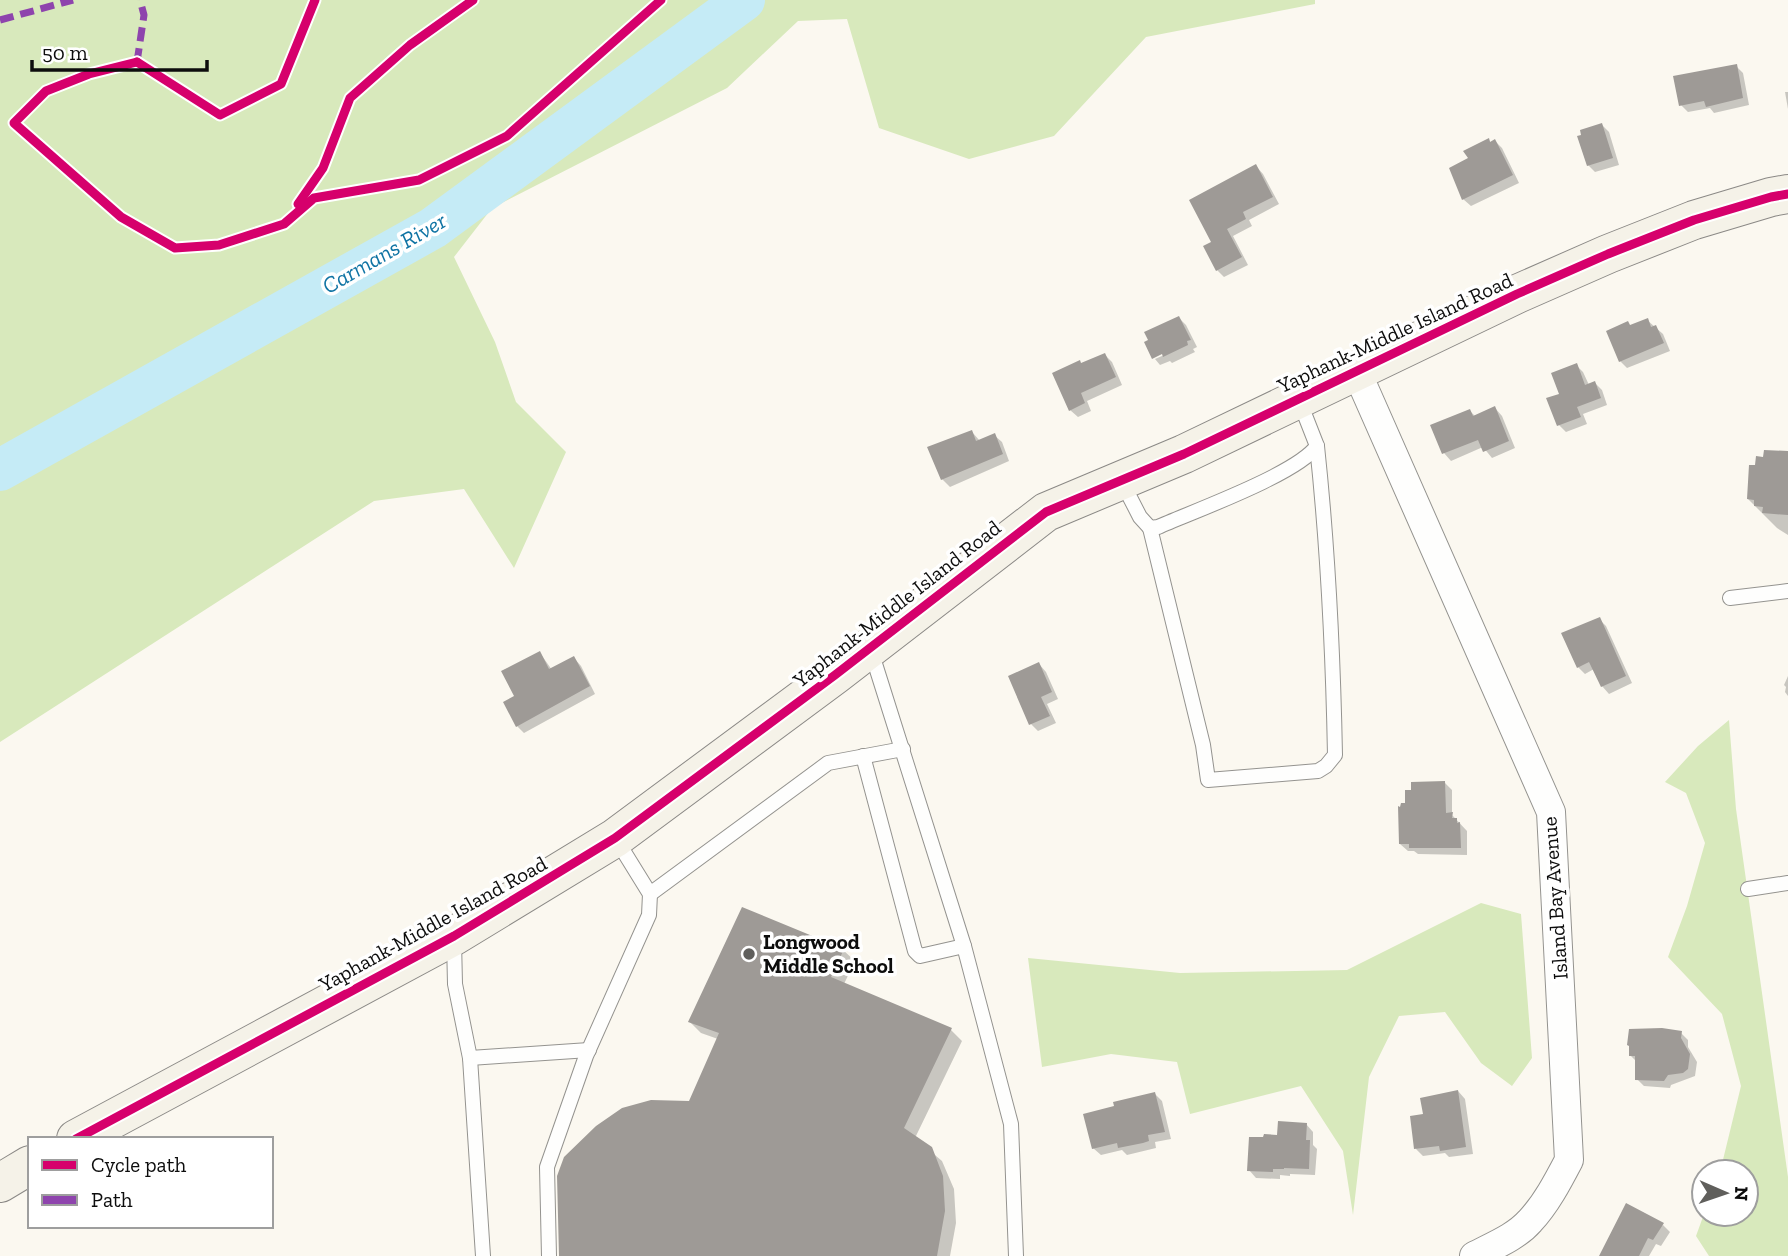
<svg xmlns="http://www.w3.org/2000/svg" width="1788" height="1256" viewBox="0 0 1788 1256" font-family="'Zilla Slab',serif">
<style>
.forest{fill:#d8e9bc}
.shadow{fill:#0003}
.lines{fill:none;stroke-linecap:round;stroke-linejoin:round}
.river{stroke:#c5ebf6;stroke-width:42}
.building{fill:#9e9a96}
.lane-casing{stroke:#94938f;stroke-width:16}
.street-casing{stroke:#94938f;stroke-width:30}
.secondary-casing{stroke:#8b8986;stroke-width:40}
.lane{stroke:#fefefd;stroke-width:14}
.street{stroke:#fefefd;stroke-width:28}
.secondary{stroke:#f5f2e8;stroke-width:38}
.quiet{stroke:#8e44ad;stroke-width:7;stroke-dasharray:14 7;stroke-linecap:butt}
.cycleway-casing{stroke:#fff;stroke-width:13}
.cycleway{stroke:#d6006c;stroke-width:9}
.poi-dot{fill:#605f5c;stroke:#fff;stroke-width:2.5}
.labels{text-anchor:middle;stroke-width:7;stroke-linejoin:round;paint-order:stroke}
.street-label{font-size:21px;fill:#0d0d0d;stroke:#fff}
.poi-label{font-size:21px;font-weight:bold;fill:#0d0d0d;stroke:#fff;text-anchor:start}
.water-label{font-size:23px;font-style:italic;fill:#1074a4;stroke:#fff}
</style>
<rect width="100%" height="100%" fill="#fbf8f0"/>
<g class="forest">
<polygon points="0,0 1315,0 1315,4 1146,37 1054,136 969,159 879,128 847,19 798,21 727,88 492,208 454,257 495,342 516,402 566,452 514,568 464,489 374,501 0,742"/>
<polygon points="1729,720 1736,809 1788,1177 1788,1256 1709,1256 1696,1236 1704,1214 1746,1214 1746,1172 1720,1172 1741,1086 1722,1014 1668,957 1687,906 1705,843 1686,793 1665,782 1698,746"/>
<polygon points="1481,903 1521,914 1532,1058 1512,1086 1481,1063 1445,1012 1399,1016 1369,1077 1353,1215 1343,1151 1301,1086 1190,1114 1177,1062 1111,1054 1042,1067 1028,958 1180,973 1347,970"/>
</g>
<g class="shadow">
<polygon points="1736,66 1743,73 1749,105 1714,113 1710,108 1688,112 1681,105"/>
<polygon points="1785,92 1788,92 1788,109"/>
<polygon points="1602,125 1609,132 1619,165 1595,172 1588,165"/>
<polygon points="1489,140 1491,143 1495,141 1502,148 1519,183 1471,206 1463,199 1471,158"/>
<polygon points="1256,166 1263,174 1279,204 1249,220 1252,226 1233,236 1248,265 1224,277 1217,270 1213,243"/>
<polygon points="1179,318 1186,325 1197,347 1193,349 1195,352 1172,363 1170,361 1160,365 1155,359 1171,352"/>
<polygon points="1647,320 1663,334 1670,351 1627,368 1620,361 1631,326"/>
<polygon points="1105,355 1112,362 1122,385 1087,401 1091,411 1078,417 1070,410 1082,365"/>
<polygon points="1576,365 1583,372 1589,385 1595,383 1602,390 1607,405 1583,414 1587,424 1566,432 1559,425 1562,395"/>
<polygon points="1495,408 1502,416 1515,448 1492,458 1483,447 1451,461 1444,453 1432,426 1470,411 1475,416"/>
<polygon points="972,432 980,441 994,435 1002,442 1009,461 950,487 942,479 929,448"/>
<polygon points="1788,452 1788,535 1777,528 1748,499 1757,467 1765,458"/>
<polygon points="1599,619 1606,626 1632,683 1609,694 1602,686 1594,669 1585,674 1578,667"/>
<polygon points="540,653 552,670 574,658 581,666 595,694 524,733 517,726 516,697"/>
<polygon points="1039,664 1046,672 1058,699 1047,704 1056,723 1038,731 1031,724"/>
<polygon points="1788,676 1788,696 1785,692 1786,687 1784,685"/>
<polygon points="1445,783 1452,790 1452,815 1467,831 1467,855 1418,854 1414,851 1408,851 1400,844"/>
<polygon points="743,910 843,950 855,961 844,984 951,1030 962,1041 915,1138 942,1161 954,1189 956,1223 950,1256 560,1256 690,1103 718,1039 701,1033 690,1022"/>
<polygon points="1681,1033 1688,1040 1688,1047 1697,1062 1695,1076 1671,1085 1670,1088 1644,1086 1637,1079 1636,1061 1630,1055"/>
<polygon points="1458,1091 1465,1099 1473,1154 1449,1157 1445,1153 1423,1156 1416,1149 1425,1116"/>
<polygon points="1155,1094 1162,1101 1171,1139 1155,1142 1156,1148 1127,1155 1122,1150 1101,1155 1093,1148"/>
<polygon points="1306,1124 1313,1132 1313,1145 1317,1149 1315,1175 1290,1174 1290,1176 1280,1175 1280,1179 1256,1178 1249,1170 1278,1136"/>
<polygon points="1663,1225 1670,1232 1661,1246 1656,1244 1649,1256 1602,1256"/>
</g>
<g class="lines">
<polyline class="river" points="0,470 433,228 744,0"/>
</g>
<g class="building">
<polygon points="1737,64 1743,98 1706,107 1704,101 1679,106 1673,76"/>
<polygon points="1602,123 1613,158 1587,166 1577,136 1581,135 1580,130"/>
<polygon points="1489,138 1490,142 1495,139 1513,175 1462,200 1449,168 1468,158 1463,151"/>
<polygon points="1256,164 1273,197 1243,212 1246,219 1227,229 1242,257 1216,271 1203,246 1211,242 1189,200"/>
<polygon points="1179,316 1191,340 1187,341 1188,345 1163,357 1162,354 1152,359 1144,342 1148,340 1144,332"/>
<polygon points="1648,318 1651,327 1656,325 1664,343 1619,362 1606,331 1628,321 1630,325"/>
<polygon points="1105,353 1116,377 1081,393 1085,403 1069,411 1052,373 1080,360 1081,363"/>
<polygon points="1577,363 1585,385 1595,381 1601,398 1577,407 1581,417 1557,426 1546,398 1559,394 1551,373"/>
<polygon points="1495,406 1509,441 1483,452 1478,440 1442,454 1430,425 1470,409 1473,416"/>
<polygon points="972,430 976,441 995,433 1003,454 941,480 927,447"/>
<polygon points="1764,450 1788,451 1788,515 1762,513 1763,507 1754,506 1754,500 1747,499 1749,465 1755,465 1756,456 1763,457"/>
<polygon points="1600,617 1626,676 1601,687 1589,662 1577,668 1561,633"/>
<polygon points="540,651 549,669 574,656 590,686 516,727 503,702 514,696 501,671"/>
<polygon points="1039,662 1052,692 1041,697 1050,716 1029,725 1008,676"/>
<polygon points="1445,781 1446,813 1453,812 1452,818 1457,818 1457,823 1460,822 1461,848 1409,848 1409,844 1399,844 1398,806 1400,807 1401,803 1405,803 1405,790 1411,790 1411,782"/>
<polygon points="742,907 844,949 831,977 952,1028 904,1128 932,1147 943,1176 945,1211 937,1256 559,1256 557,1176 564,1157 596,1126 622,1108 651,1100 689,1101 719,1033 688,1022"/>
<polygon points="1662,1028 1682,1031 1681,1038 1690,1054 1688,1069 1683,1073 1668,1075 1664,1081 1635,1080 1635,1056 1629,1056 1629,1046 1627,1045 1629,1029"/>
<polygon points="1458,1090 1466,1147 1440,1151 1439,1146 1414,1149 1410,1116 1423,1114 1420,1098"/>
<polygon points="1155,1092 1165,1132 1148,1135 1149,1141 1143,1143 1118,1148 1117,1143 1092,1149 1083,1114 1114,1106 1113,1102"/>
<polygon points="1278,1121 1307,1123 1306,1140 1310,1140 1309,1169 1284,1168 1284,1169 1273,1169 1273,1172 1247,1171 1249,1137 1263,1137 1264,1134 1277,1135"/>
<polygon points="1626,1203 1664,1223 1653,1240 1648,1238 1639,1256 1599,1256"/>
</g>
<g class="lines">
<g class="lane-casing">
<g id="lane">
<path d="M1122,482L1140,517L1150,528L1158,527C1194,511 1297,474 1317,446L1299,400"/>
<path d="M1150,528L1203,745L1208,780L1318,771L1326,766L1335,755C1333,652 1328,549 1317,446"/>
<polyline points="1730,598 1788,591"/>
<polyline points="871,651 964,946 1011,1124 1016,1256"/>
<polyline points="863,756 915,951 920,956 964,946"/>
<polyline points="1748,889 1788,883"/>
<polyline points="650,894 828,763 903,749"/>
<polyline points="454,941 455,984 470,1058 483,1256"/>
<polyline points="470,1058 589,1050"/>
<polyline points="549,1256 547,1167 586,1056 649,915 650,894 616,839"/>
</g>
</g>
<g class="street-casing">
<path id="street" d="M1356,370L1551,812L1569,1160C1558,1181 1546,1204 1530,1221C1516,1237 1493,1246 1474,1256"/>
</g>
<g class="secondary-casing">
<g id="secondary">
<polyline points="76,1139 454,936 615,838 835,675 1046,512 1184,454 1517,294 1608,254 1694,220 1771,197 1788,194"/>
<polyline points="0,1183 30,1165"/>
</g>
</g>
<use href="#lane" class="lane"/>
<use href="#street" class="street"/>
<use href="#secondary" class="secondary"/>
<g class="quiet">
<polyline points="0,20 73,0"/>
<polyline points="137,62 144,15 140,0"/>
</g>
<g class="cycleway-casing">
<g id="cycleway">
<polyline points="137,62 89,74 46,91 14,123 121,217 175,248 219,245 284,224 314,198 419,180 507,136 661,0"/>
<polyline points="137,62 220,115 281,84 315,0"/>
<polyline points="298,204 323,168 350,98 410,45 473,0"/>
<polyline points="76,1139 454,936 615,838 835,675 1046,512 1184,454 1517,294 1608,254 1694,220 1771,197 1788,194"/>
</g>
</g>
<use href="#cycleway" class="cycleway"/>
</g>
<circle class="poi-dot" cx="749" cy="954" r="7"/>
<g class="labels">
<g class="street-label">
<text transform="translate(1395 333) rotate(-25)" y="7">Yaphank-Middle Island Road</text>
<text transform="translate(897 604) rotate(-38)" y="7">Yaphank-Middle Island Road</text>
<text transform="translate(1555 898) rotate(-94)" y="7">Island Bay Avenue</text>
<text transform="translate(433 924) rotate(-29)" y="7">Yaphank-Middle Island Road</text>
</g>
<g class="poi-label">
<text x="763" y="949">Longwood<tspan x="763" dy="24">Middle School</tspan></text>
</g>
<g class="water-label">
<text transform="translate(384 253) rotate(-30)" y="8">Carmans River</text>
</g>
</g>
<rect x="28" y="1137" width="245" height="91" fill="#ffffff" stroke="#9e9e9e" stroke-width="2"/>
<rect x="42" y="1160" width="35" height="10" fill="#d6006c" stroke="#9e9e9e" stroke-width="2"/>
<text x="91" y="1172" font-size="21" fill="#0d0d0d">Cycle path</text>
<rect x="42" y="1195" width="35" height="10" fill="#8e44ad" stroke="#9e9e9e" stroke-width="2"/>
<text x="91" y="1207" font-size="21" fill="#0d0d0d">Path</text>
<g transform="translate(1725 1193) rotate(92)"><circle r="33" fill="#ffffff" stroke="#9e9e9e" stroke-width="2"/>
<path d="M0-5L12 26L0 18L-12 26Z" fill="#605f5c"/>
<text y="-10" font-size="19" font-weight="bold" text-anchor="middle" fill="#0d0d0d">N</text>
</g>
<path d="M32 60v10h175v-10" fill="none" stroke="#0d0d0d" stroke-width="3.5"/>
<text x="42" y="60" font-size="21" fill="#0d0d0d" stroke="#ffffff" stroke-width="5" paint-order="stroke">50 m</text>
</svg>
